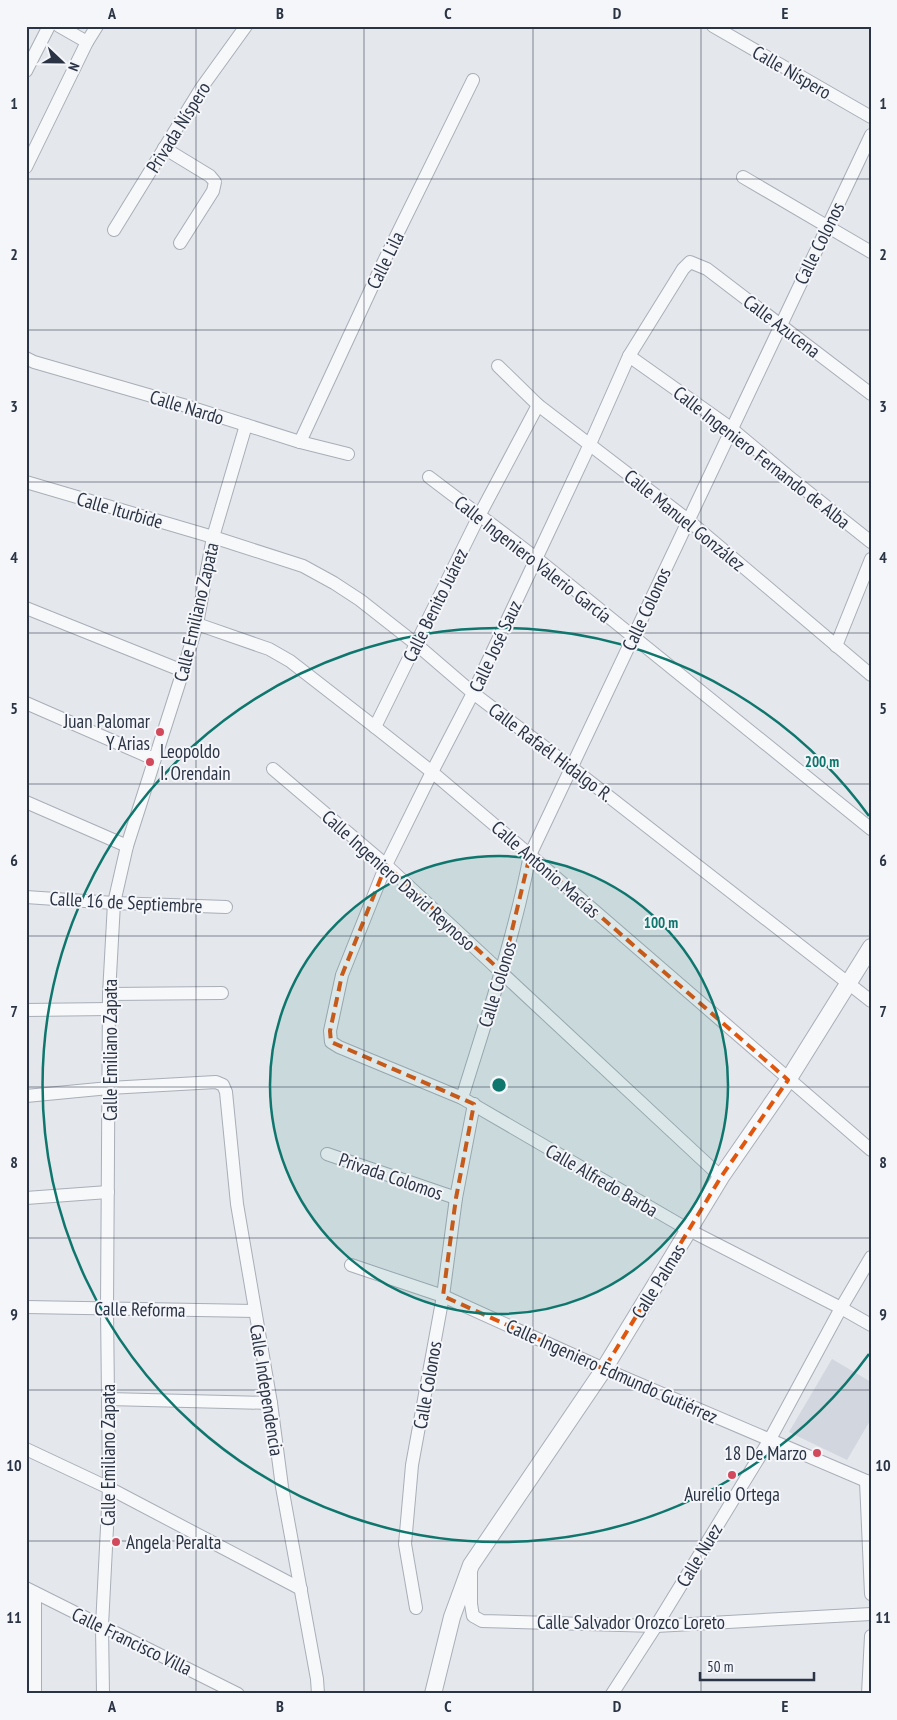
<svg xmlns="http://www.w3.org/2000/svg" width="897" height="1720" viewBox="0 0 897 1720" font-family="'PT Sans Narrow',sans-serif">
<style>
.built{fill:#d2d6de}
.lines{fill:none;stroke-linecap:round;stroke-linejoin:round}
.minor-casing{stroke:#a9aeb7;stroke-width:14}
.tertiary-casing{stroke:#a9aeb7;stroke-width:18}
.minor{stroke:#f7f8fa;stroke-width:12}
.tertiary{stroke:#f7f8fa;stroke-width:16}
.marked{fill:none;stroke:#df570f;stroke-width:4;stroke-dasharray:10 6;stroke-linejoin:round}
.grid{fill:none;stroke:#2b3445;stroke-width:1;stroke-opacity:0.55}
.ring{fill:none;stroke:#0f766e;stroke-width:2.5}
.poi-dot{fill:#d1495b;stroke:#f4f6f9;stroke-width:2}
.labels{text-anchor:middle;stroke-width:4;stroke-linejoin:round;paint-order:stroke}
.street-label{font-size:19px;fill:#2b3445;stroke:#f4f6f9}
.poi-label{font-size:19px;fill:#2b3445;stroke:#f4f6f9;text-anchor:end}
.centre{fill:#0f766e;stroke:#f4f6f9;stroke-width:2.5}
.ring-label{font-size:15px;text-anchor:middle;font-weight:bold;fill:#0f766e;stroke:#f4f6f9;stroke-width:4;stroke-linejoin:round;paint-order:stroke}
.neatline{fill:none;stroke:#2b3445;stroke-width:2}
.grid-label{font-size:16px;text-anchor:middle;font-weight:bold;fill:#2b3445}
</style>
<rect width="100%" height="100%" fill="#e4e7ec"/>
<polygon class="built" points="832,1359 871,1382 871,1419 847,1460 789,1432"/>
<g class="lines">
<g class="minor-casing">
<g id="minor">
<polyline points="59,26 87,42"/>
<polyline points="713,26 871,117"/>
<polyline points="26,71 49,26"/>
<polyline points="164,148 210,176 215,182 213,191 180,243"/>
<polyline points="26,167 87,42 97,26"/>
<polyline points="743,177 871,252"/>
<polyline points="114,230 202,87 246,26"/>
<polyline points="629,356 732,429 793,480 871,542"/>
<polyline points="26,358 34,362 183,405 300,442 348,454"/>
<polyline points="498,366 538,405 688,520 871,675"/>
<polyline points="871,394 707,269 690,262 683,269 629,356 590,444 473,693 432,772 386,865 342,975 330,1031 331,1042 339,1047 462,1098 689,1230 841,1308 871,1325"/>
<polyline points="300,442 384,261 473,80"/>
<polyline points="429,477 536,558 871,829"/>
<polyline points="26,482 213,537 303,566 334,583 360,600 416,644 473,693 571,767 871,1001"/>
<polyline points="26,608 183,671"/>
<polyline points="197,624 269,649 290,661 375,727 432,772 530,855 871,1150"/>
<polyline points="836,646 871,559"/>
<polyline points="26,703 154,759"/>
<polyline points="375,727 479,516 538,405"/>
<polyline points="273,769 386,865 721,1177"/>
<polyline points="26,802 127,846"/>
<polyline points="26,897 114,903 226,907"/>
<polyline points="109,994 222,993"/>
<polyline points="26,1010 109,1009"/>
<polyline points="26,1096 109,1088 216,1082 223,1085 226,1092 237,1204 271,1403 282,1487 317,1679 318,1694"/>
<path d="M462,1098C487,1017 514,938 530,855L871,135"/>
<polyline points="327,1154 456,1198"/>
<polyline points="26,1198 108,1192"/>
<polyline points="351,1265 443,1296 604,1369 871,1483"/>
<polyline points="26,1307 255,1311"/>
<polyline points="108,1399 271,1403"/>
<polyline points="26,1449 109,1488 301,1589"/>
<polyline points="866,1481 871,1594"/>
<polyline points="471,1573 471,1604 473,1616 482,1621 656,1626 871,1614"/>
<polyline points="26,1588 238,1694"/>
<polyline points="416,1608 405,1544 412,1465 443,1296 456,1198 474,1104"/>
<polyline points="35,1694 35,1593"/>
<polyline points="103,1694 102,1626 109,1488 107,1308 109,994 114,903 127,846 183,671 197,624 213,537 246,425"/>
<polyline points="612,1694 656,1626 769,1441 841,1308 871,1257"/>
<polyline points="868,1694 871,1636"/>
</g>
</g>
<g class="tertiary-casing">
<polyline id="tertiary" points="433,1694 452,1617 471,1565 604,1369 721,1177 788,1080 871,947"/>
</g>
<use href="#minor" class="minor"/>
<use href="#tertiary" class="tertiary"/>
</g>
<path class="marked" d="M530,855L788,1080L721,1177L604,1369L443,1296L456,1198L474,1104L331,1042L330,1031L342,975L386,865L502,972Z"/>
<path class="grid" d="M196,26V1694M364,26V1694M533,26V1694M701,26V1694M26,179H871M26,330H871M26,482H871M26,633H871M26,784H871M26,936H871M26,1087H871M26,1238H871M26,1390H871M26,1541H871"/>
<circle cx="499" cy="1085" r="229" fill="#0f766e" fill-opacity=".12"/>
<g class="ring">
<circle cx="499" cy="1085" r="229"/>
<path d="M869 1354A457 457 0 1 1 869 816"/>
</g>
<g class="poi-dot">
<circle cx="160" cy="732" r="5"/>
<circle cx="150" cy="762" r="5"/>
<circle cx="817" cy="1453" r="5"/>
<circle cx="732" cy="1475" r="5"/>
<circle cx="116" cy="1542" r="5"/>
</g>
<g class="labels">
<g class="street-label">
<text transform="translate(792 72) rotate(30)" y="7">Calle Níspero</text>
<text transform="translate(178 127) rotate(-58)" y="7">Privada Níspero</text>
<text transform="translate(819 243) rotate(-64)" y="7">Calle Colonos</text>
<text transform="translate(385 260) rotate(-64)" y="7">Calle Lila</text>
<text transform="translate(782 326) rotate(37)" y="7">Calle Azucena</text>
<text transform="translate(187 407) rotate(17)" y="7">Calle Nardo</text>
<text transform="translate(762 457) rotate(38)" y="7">Calle Ingeniero Fernando de Alba</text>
<text transform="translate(120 510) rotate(16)" y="7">Calle Iturbide</text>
<text transform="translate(685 520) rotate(39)" y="7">Calle Manuel González</text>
<text transform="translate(533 559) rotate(38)" y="7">Calle Ingeniero Valerio García</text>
<text transform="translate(435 605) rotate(-64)" y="7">Calle Benito Juárez</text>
<text transform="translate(646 609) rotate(-65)" y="7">Calle Colonos</text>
<text transform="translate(196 612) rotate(-77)" y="7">Calle Emiliano Zapata</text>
<text transform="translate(495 646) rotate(-65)" y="7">Calle José Sauz</text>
<text transform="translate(551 752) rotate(37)" y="7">Calle Rafaél Hidalgo R.</text>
<text transform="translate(546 869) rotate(41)" y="7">Calle Antonio Macías</text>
<text transform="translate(399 880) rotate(42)" y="7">Calle Ingeniero David Reynoso</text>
<text transform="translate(126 902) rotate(3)" y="7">Calle 16 de Septiembre</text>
<text transform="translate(497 984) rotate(-73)" y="7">Calle Colonos</text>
<text transform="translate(110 1050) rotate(-90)" y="7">Calle Emiliano Zapata</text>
<text transform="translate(391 1176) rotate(19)" y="7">Privada Colomos</text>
<text transform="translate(602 1180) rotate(30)" y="7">Calle Alfredo Barba</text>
<text transform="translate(658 1281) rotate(-58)" y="7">Calle Palmas</text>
<text transform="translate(140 1309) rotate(1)" y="7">Calle Reforma</text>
<text transform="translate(612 1371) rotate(24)" y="7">Calle Ingeniero Edmundo Gutiérrez</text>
<text transform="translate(427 1385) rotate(-80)" y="7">Calle Colonos</text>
<text transform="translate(267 1390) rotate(81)" y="7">Calle Independencia</text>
<text transform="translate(108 1455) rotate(-90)" y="7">Calle Emiliano Zapata</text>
<text transform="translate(699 1555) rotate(-59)" y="7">Calle Nuez</text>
<text x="631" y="1629">Calle Salvador Orozco Loreto</text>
<text transform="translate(132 1641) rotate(26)" y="7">Calle Francisco Villa</text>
</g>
<g class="poi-label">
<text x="150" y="728">Juan Palomar<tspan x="150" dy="22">Y Arias</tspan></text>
<text x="160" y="758" text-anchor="start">Leopoldo<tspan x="160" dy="22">I. Orendain</tspan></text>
<text x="807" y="1460">18 De Marzo</text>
<text x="732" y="1501" text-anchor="middle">Aurelio Ortega</text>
<text x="126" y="1549" text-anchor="start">Angela Peralta</text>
</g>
</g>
<circle cx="499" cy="1085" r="8" class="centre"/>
<g class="ring-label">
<text x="822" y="767">200 m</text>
<text x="661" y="928">100 m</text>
</g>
<rect width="897" height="1720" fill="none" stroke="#f4f6f9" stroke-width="55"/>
<g transform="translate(62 62) rotate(112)" stroke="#f4f6f9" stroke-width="4" paint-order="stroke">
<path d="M0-4L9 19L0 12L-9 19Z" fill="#2b3445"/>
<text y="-8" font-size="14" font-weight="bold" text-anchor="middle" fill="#2b3445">N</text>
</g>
<path d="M700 1672v8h114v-8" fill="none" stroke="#2b3445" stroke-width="2.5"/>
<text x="707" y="1672" font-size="15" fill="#2b3445" stroke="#f4f6f9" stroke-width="4" paint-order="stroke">50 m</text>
<rect x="28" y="28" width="842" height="1664" class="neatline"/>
<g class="grid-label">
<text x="112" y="19">A</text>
<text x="280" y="19">B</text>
<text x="448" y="19">C</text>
<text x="617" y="19">D</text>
<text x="785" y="19">E</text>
<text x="14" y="109">1</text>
<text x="883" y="109">1</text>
<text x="14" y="260">2</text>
<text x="883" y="260">2</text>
<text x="14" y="412">3</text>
<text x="883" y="412">3</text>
<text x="14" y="563">4</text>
<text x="883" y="563">4</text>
<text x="14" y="714">5</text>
<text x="883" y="714">5</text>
<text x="14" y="866">6</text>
<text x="883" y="866">6</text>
<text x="14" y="1017">7</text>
<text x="883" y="1017">7</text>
<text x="14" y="1168">8</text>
<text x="883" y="1168">8</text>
<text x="14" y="1320">9</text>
<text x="883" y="1320">9</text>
<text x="14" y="1471">10</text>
<text x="883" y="1471">10</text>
<text x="14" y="1623">11</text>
<text x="883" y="1623">11</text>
<text x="112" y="1712">A</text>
<text x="280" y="1712">B</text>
<text x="448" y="1712">C</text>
<text x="617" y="1712">D</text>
<text x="785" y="1712">E</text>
</g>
</svg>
